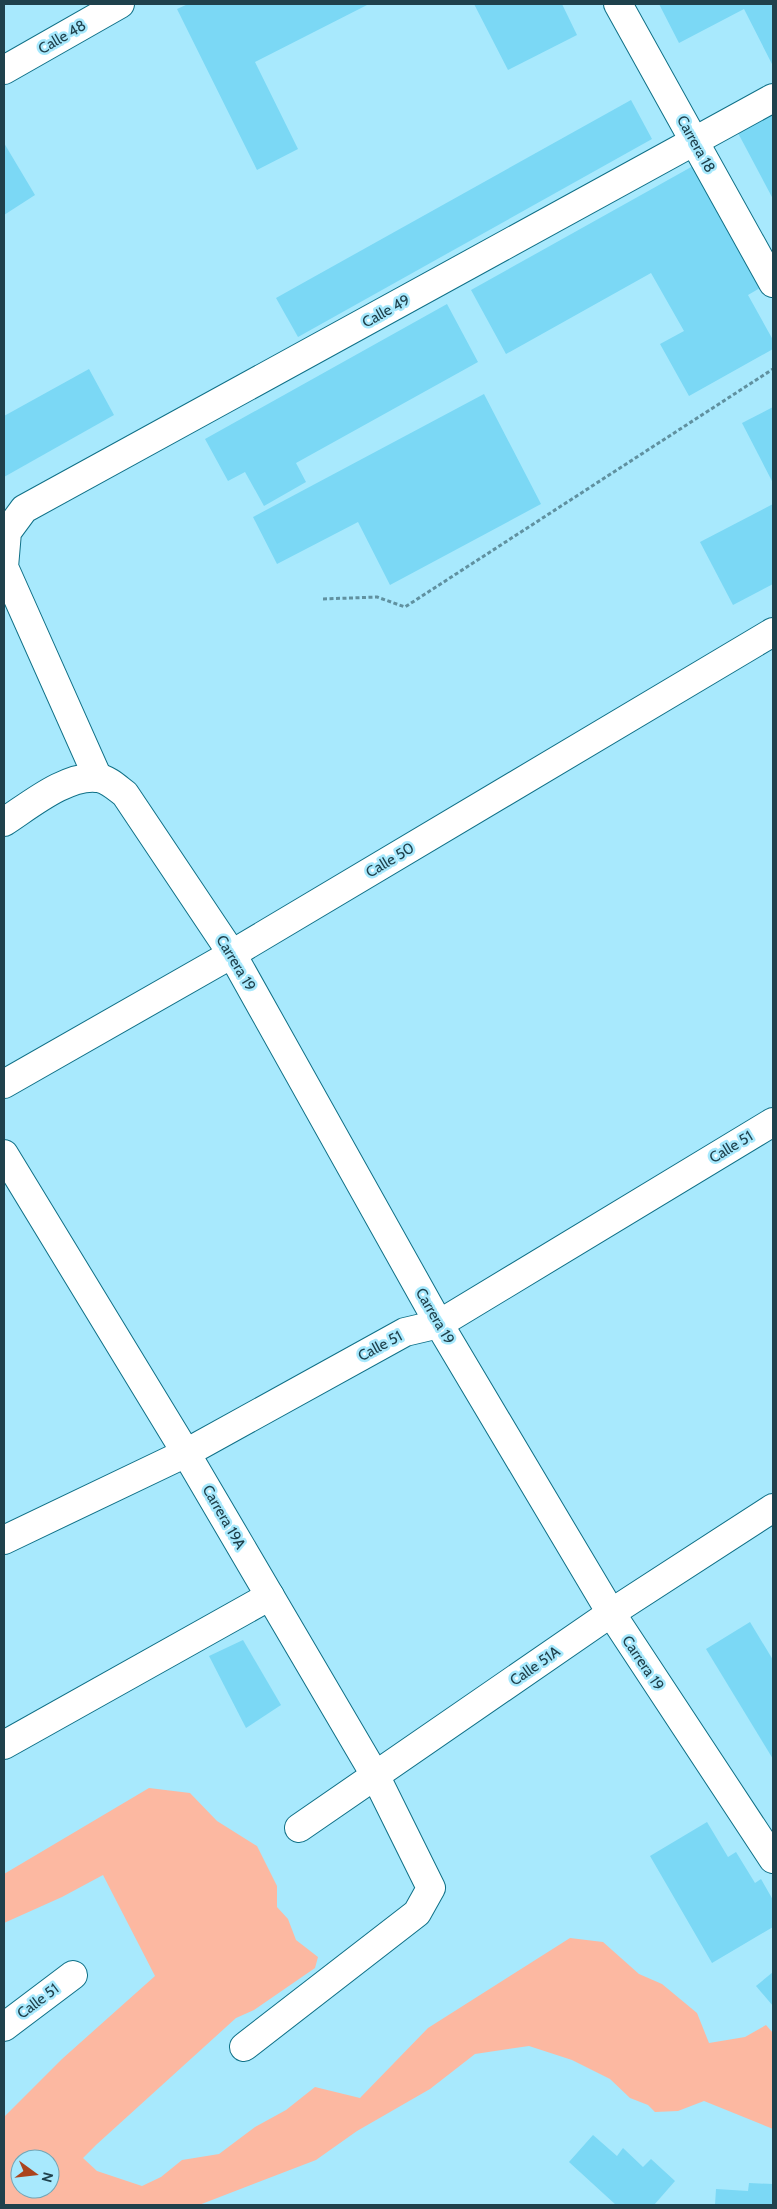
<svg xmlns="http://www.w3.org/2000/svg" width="777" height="2209" viewBox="0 0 777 2209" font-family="Cabin,sans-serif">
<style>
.green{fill:#fcb8a1;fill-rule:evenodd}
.building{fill:#7bd8f5}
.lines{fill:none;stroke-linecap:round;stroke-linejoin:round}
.minor-casing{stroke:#0f7087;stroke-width:30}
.path{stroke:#6091a0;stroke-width:3;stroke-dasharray:4 2.5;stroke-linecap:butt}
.minor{stroke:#fff;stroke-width:28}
.labels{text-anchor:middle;stroke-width:5;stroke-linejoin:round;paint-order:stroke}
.street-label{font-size:15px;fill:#1f414c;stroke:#a8e9fd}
</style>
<rect width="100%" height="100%" fill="#a8e9fd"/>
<path class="green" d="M149,1788L190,1793L217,1821L257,1846L277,1886V1907L288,1919L296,1940L318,1957L315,1968L254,2010L236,2018L96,2145L83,2158L97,2171L142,2186L161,2177L182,2160L219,2154L255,2127L286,2110L315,2087L360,2098L428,2028L570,1938L603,1942L639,1974L662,1984L697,2013L709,2043L745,2037L766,2025L773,2033V2129L704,2101L678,2111L655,2112L648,2105L630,2098L610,2079L572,2060L529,2046L475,2054L430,2089L357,2131L316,2160L199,2205H4V2117L62,2059L155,1976L103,1875L62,1897L4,1923V1874ZM20,2159H50V2189H20Z"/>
<g class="building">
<polygon points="188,4 369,4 255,62 298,149 257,170 177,9"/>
<polygon points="474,4 562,4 577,35 508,70"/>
<polygon points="659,4 773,4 773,66 744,9 679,43"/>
<polygon points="631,100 652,139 298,337 276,298"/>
<polygon points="773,114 773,199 738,133"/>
<polygon points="4,143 35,195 4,215"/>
<polygon points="693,166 760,288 748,295 773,340 773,349 689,396 660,344 684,331 651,273 506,354 471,290"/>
<polygon points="447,304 478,362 296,463 306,482 264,506 245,472 228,481 205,439"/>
<polygon points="89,369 114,415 4,477 4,416"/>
<polygon points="484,394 541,504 390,585 358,522 277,564 253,517"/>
<polygon points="773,407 773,483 742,423"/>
<polygon points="773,504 773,584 733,605 700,542"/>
<polygon points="750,1622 773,1660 773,1759 706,1649"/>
<polygon points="243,1640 281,1705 246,1728 209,1656"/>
<polygon points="707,1822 728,1857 736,1852 755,1883 761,1879 773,1900 773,1927 712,1963 650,1856"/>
<polygon points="773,1972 773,2006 756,1986"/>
<polygon points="593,2135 617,2156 623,2148 643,2167 651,2159 675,2181 654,2205 616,2205 569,2162"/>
<polygon points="749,2183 773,2184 773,2205 715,2205 716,2189 748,2191"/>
</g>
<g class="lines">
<g class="minor-casing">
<g id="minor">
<polyline points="618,4 773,283"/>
<polyline points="4,70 120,4"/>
<polyline points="98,778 4,567 7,532 24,509 773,98"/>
<path d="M4,822C29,806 67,774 98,778C108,779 117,788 125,794L232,954L439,1324L611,1613L773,1859"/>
<polyline points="4,1084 232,954 773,632"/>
<polyline points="4,1154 186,1453 375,1775 431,1888 417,1913 244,2047"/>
<polyline points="4,1540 186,1453 405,1332 439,1324 773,1122"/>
<polyline points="4,1745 270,1596"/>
<polyline points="299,1828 611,1613 773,1508"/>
<polyline points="4,2027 73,1975"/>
</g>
</g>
<polyline class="path" points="323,599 377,597 405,607 773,369"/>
<use href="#minor" class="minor"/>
</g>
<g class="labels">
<g class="street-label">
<text transform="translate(62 37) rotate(-30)" y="5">Calle 48</text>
<text transform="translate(696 144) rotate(61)" y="5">Carrera 18</text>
<text transform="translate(386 311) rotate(-29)" y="5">Calle 49</text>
<text transform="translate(390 860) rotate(-31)" y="5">Calle 50</text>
<text transform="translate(236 963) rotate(59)" y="5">Carrera 19</text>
<text transform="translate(731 1147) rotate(-31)" y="5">Calle 51</text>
<text transform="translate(435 1316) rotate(60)" y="5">Carrera 19</text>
<text transform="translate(380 1346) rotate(-28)" y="5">Calle 51</text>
<text transform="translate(224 1517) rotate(60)" y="5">Carrera 19A</text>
<text transform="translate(643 1663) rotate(56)" y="5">Carrera 19</text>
<text transform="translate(535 1666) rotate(-35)" y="5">Calle 51A</text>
<text transform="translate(38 2001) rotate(-37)" y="5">Calle 51</text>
</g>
</g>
<rect width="777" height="2209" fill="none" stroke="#1f414c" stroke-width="10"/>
<g transform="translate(35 2174) rotate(105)"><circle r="24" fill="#a8e9fd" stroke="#71a6b6"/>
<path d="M0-4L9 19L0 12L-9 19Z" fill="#ab441d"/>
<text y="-8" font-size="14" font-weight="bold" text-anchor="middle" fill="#1f414c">N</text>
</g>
</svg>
